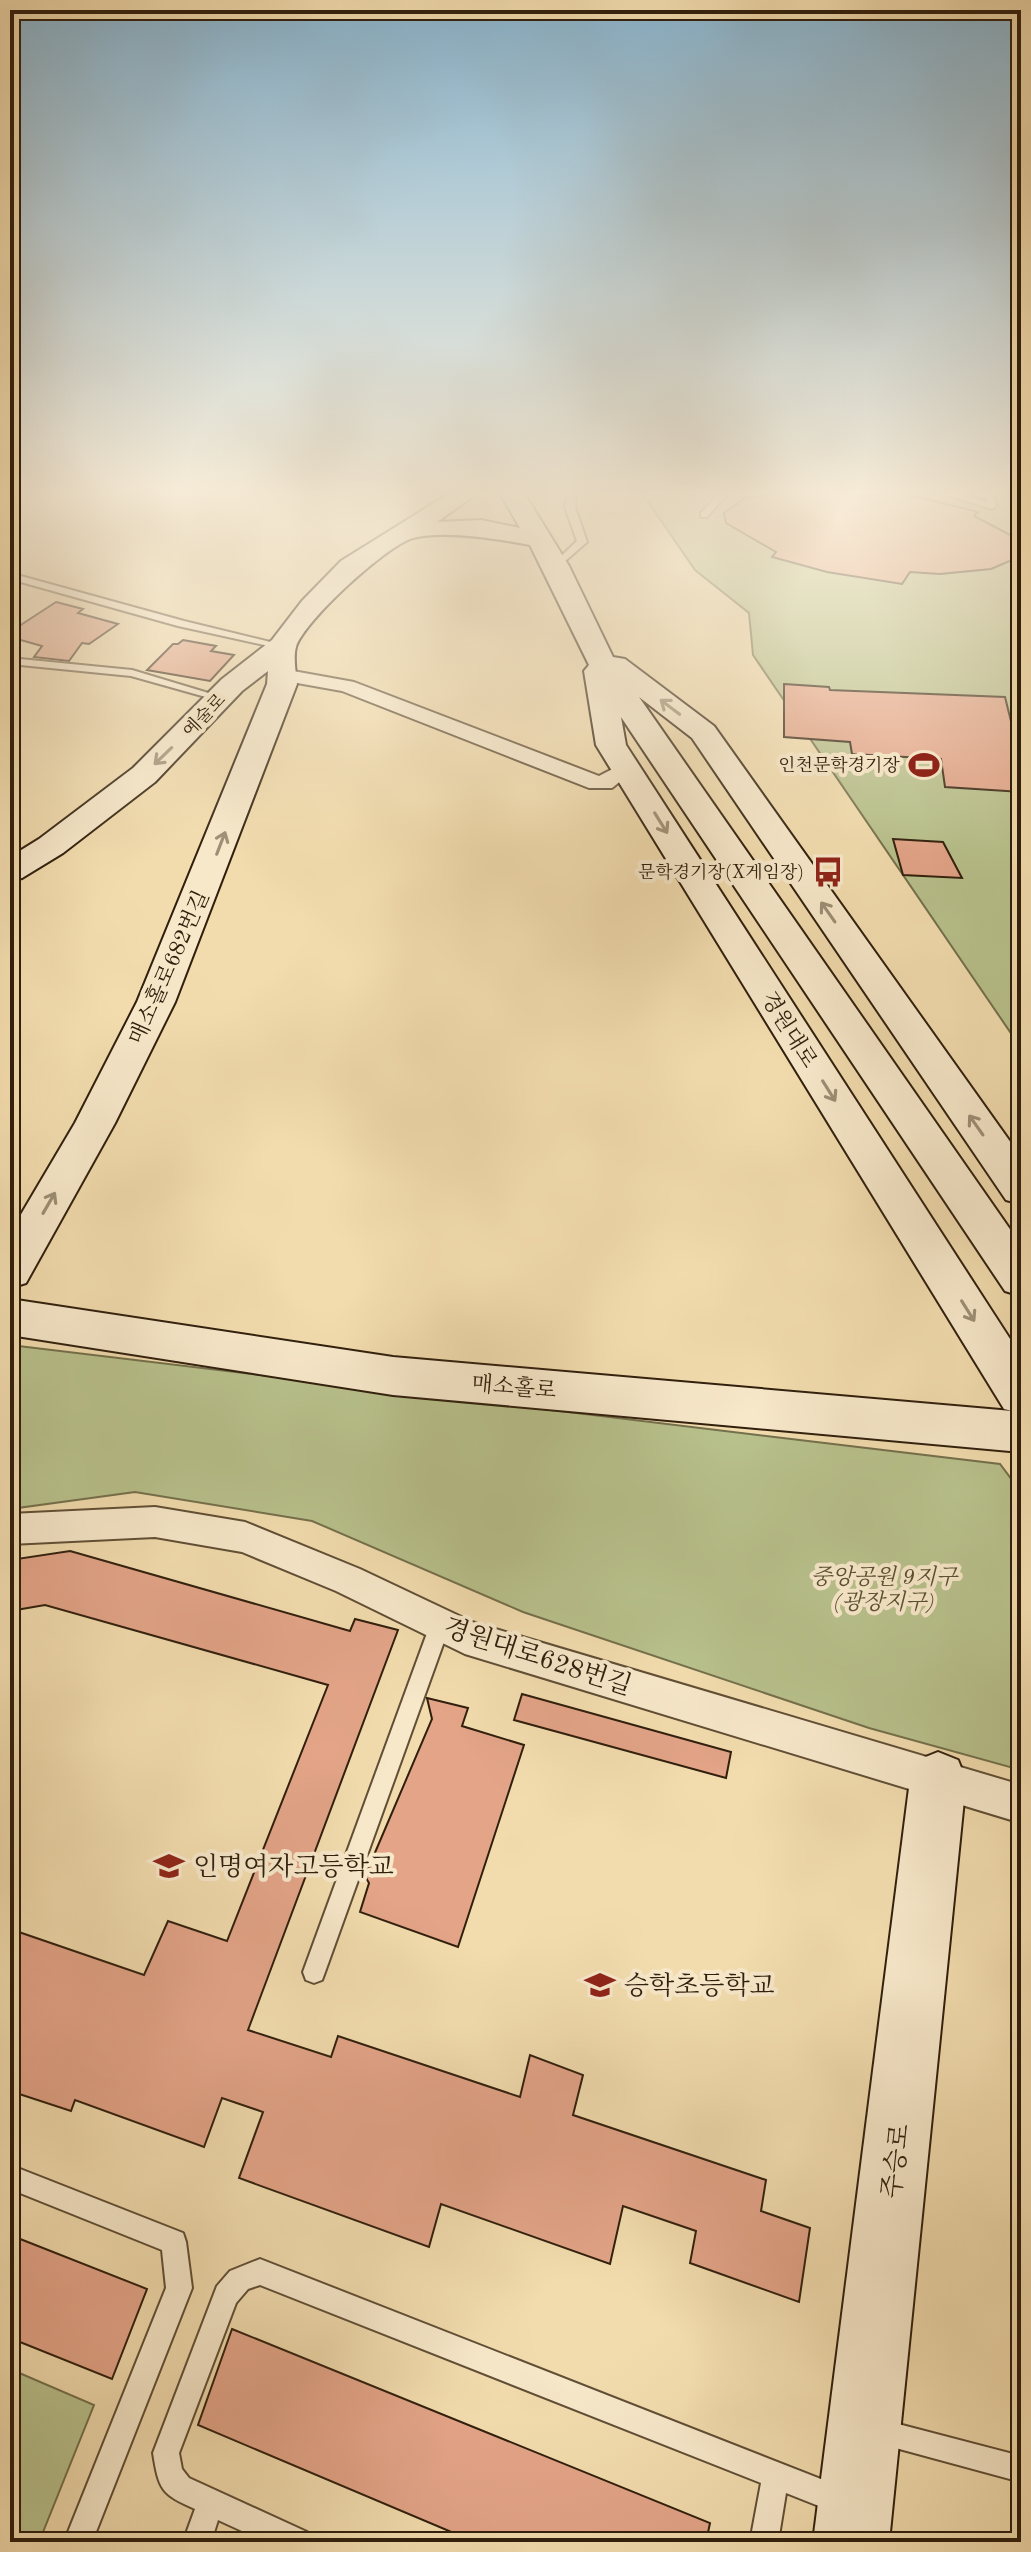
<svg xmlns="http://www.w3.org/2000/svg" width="1031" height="2552" viewBox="0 0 1031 2552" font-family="'Old Standard TT','Noto Serif KR',serif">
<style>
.green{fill:#b8c18c;stroke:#74704c;stroke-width:2}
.building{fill:#e3a488;stroke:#301f0d;stroke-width:2}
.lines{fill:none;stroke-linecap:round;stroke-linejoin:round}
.lane-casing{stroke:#604e35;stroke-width:4}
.street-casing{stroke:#604e35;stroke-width:4}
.secondary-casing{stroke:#301f0d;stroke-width:4}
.lane{fill:#f7e8ca;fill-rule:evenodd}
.street{fill:#f7e8ca;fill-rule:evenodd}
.secondary{fill:#f7e8ca;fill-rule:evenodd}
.oneway{stroke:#9d8e75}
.labels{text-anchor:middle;stroke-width:8;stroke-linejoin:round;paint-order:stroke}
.far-street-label{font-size:18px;fill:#301f0d;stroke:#f7e8ca}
.far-poi-label{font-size:18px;fill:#301f0d;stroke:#f7e8ca;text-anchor:end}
.street-label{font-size:22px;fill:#301f0d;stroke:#f7e8ca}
.park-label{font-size:22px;font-style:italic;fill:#595033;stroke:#f7e8ca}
.near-street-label{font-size:26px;fill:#301f0d;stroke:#f7e8ca}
.near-poi-label{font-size:26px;fill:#301f0d;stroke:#f7e8ca;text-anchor:start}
</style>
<rect width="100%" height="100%" fill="#f2dcae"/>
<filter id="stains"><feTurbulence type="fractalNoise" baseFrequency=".0025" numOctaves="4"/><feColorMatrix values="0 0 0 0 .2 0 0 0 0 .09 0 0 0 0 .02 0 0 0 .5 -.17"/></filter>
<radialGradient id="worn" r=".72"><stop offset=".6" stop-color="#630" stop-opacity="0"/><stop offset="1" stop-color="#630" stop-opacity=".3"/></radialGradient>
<g class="green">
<polygon points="642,493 1021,493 1021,1048 753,655 749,613 695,570"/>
<polygon points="10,1345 1000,1464 1021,1492 1021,1770 869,1728 523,1612 312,1521 135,1492 10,1509"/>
<polygon points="10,2369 94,2405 39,2542 10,2542"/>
</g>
<g class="building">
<polygon points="839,493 870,496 874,493 902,493 978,512 974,516 1016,538 1021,556 991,569 940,574 910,572 902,584 827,572 772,557 776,552 726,523 724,513 745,498 786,493"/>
<polygon points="56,602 83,609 78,613 118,624 89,644 82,643 69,661 34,657 42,646 10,637 10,632"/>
<polygon points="183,640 216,646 211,651 234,655 210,681 147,670 173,644 178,644"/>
<polygon points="784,684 829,687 830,690 1005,697 1021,762 1021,792 945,787 941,759 852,754 850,742 784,737"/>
<polygon points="893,839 943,842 962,878 903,875"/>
<polygon points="70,1551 350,1631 355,1619 398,1630 248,2030 331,2057 338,2036 520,2097 530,2055 583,2075 573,2115 766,2180 761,2211 810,2228 799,2302 690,2263 696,2231 623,2206 610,2264 441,2204 429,2247 239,2178 263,2112 222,2098 204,2147 75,2100 71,2111 10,2091 10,1929 144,1975 168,1921 227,1941 328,1685 45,1605 10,1611 10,1560"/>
<polygon points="522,1694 731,1752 726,1778 514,1720"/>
<polygon points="427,1698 468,1708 462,1726 524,1745 458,1947 360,1912 369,1883 365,1876 432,1719"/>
<polygon points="10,2235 147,2289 112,2379 10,2338"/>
<polygon points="232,2329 710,2523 706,2542 475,2542 198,2425"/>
</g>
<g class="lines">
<g class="lane-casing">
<g id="lane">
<polygon points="568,493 576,493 575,507 587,542 556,569 551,566 553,564 577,541 565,507"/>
<polygon points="720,493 728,493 707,517 701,517 701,513"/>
<polygon points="942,493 954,493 987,502 986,493 994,493 996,506 992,509"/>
<polygon points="1014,493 1021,493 1021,531 1016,528"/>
<polygon points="10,573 184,621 287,646 282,649 178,626 10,579"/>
<polygon points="10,658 132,670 225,698 220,701 131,676 10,664"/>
<polygon points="440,1616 447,1619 450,1625 325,1972 322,1980 314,1983 306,1980 303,1972 430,1625 433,1619"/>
<polygon points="10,2165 183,2233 186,2242 192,2288 92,2542 64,2542 166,2288 162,2250 10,2189"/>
<path d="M260,2259L849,2490L853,2500L849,2510L839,2514L786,2493L778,2542H750L761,2483L260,2285L248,2289L236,2303L179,2453L182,2469L189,2478L307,2532L311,2542H266L218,2520L211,2542H183L195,2509C161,2494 159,2490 153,2453L217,2286L230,2271Z"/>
<polygon points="879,2419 1021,2456 1021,2482 870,2441 866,2432 870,2423"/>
</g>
</g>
<g class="street-casing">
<g id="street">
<polygon points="282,669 354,682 599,776 626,762 637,768 612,788 589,788 342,691 275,679 272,675 275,671"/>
<polygon points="155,1507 245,1522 360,1569 472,1622 1021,1785 1021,1823 465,1654 336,1591 242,1552 155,1537 10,1544 10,1514"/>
</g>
</g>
<g class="secondary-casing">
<g id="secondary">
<path d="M450,493H478L437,522L481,520L520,528L500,493H524L569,566L613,657L625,659L714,726L1021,1157V1204L1006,1200L692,738L639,697L1021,1245V1296L1005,1291L621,717L626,745L1021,1356V1452L393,1395L10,1335V1299L393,1357L1012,1411L1004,1409L596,745L584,671L589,665L530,545C498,539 445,530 413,538C387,545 304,621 296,647C293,657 296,673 297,684L175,1002L115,1123L26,1283L10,1288V1233L75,1123L137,1002L267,684L268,671L242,691L155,782L63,853L22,878L10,881V857L39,839L133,768L222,679L272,640L302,601L341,561Z"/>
<polygon points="938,1752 958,1760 966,1780 889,2542 813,2542 910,1780 918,1760"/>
</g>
</g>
<use href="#lane" class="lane"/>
<use href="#street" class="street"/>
<use href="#secondary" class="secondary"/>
</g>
<defs><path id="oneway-shaft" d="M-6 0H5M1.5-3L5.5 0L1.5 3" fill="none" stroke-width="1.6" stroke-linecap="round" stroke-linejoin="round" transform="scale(2)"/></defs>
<g class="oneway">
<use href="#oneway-shaft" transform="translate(670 707) rotate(-143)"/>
<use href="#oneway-shaft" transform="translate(163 756) rotate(136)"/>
<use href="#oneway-shaft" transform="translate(661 823) rotate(58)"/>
<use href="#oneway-shaft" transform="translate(221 843) rotate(-69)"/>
<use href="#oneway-shaft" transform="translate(828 912) rotate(-125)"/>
<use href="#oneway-shaft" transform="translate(829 1091) rotate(58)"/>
<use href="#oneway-shaft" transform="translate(976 1125) rotate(-125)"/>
<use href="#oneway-shaft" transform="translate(49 1203) rotate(-60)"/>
<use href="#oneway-shaft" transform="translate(968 1311) rotate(58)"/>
</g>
<linearGradient id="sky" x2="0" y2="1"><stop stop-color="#89b6d2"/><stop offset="0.58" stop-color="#f9efdb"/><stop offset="1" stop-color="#f9efdb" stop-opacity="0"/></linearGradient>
<rect width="1031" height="850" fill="url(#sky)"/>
<defs>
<g id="stadium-bare" transform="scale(2.4)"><path d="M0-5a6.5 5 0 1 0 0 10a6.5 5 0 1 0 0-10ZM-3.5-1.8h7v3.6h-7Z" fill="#8f2418" stroke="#f7e8ca" stroke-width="2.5" paint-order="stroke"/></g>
<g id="bus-bare" transform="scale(2.4)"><path d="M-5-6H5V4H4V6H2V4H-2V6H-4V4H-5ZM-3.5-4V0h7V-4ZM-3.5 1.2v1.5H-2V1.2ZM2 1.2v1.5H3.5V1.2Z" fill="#8f2418" stroke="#f7e8ca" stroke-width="2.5" paint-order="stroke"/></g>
<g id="school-bare" transform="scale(2.4)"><path d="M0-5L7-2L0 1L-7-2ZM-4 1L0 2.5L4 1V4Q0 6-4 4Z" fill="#8f2418" stroke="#f7e8ca" stroke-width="2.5" paint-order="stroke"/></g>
</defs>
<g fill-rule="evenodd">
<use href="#stadium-bare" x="924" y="765"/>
<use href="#bus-bare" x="828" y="872"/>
<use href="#school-bare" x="169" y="1866"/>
<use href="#school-bare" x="600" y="1985"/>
</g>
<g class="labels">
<g class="far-street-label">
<text transform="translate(204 715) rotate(-46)" y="6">예술로</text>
</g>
<g class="far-poi-label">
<text x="900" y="771">인천문학경기장</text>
<text x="804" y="878">문학경기장(X게임장)</text>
</g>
<g class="street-label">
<text transform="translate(168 967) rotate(-66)" y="8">매소홀로682번길</text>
<text transform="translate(790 1029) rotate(58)" y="8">경원대로</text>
<text transform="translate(514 1386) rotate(5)" y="8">매소홀로</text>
</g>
<g class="park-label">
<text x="884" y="1584">중앙공원 9지구<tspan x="884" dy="25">(광장지구)</tspan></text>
</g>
<g class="near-street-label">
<text transform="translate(538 1656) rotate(18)" y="9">경원대로628번길</text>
<text transform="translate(895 2161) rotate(-83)" y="9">주승로</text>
</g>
<g class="near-poi-label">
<text x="193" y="1875">인명여자고등학교</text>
<text x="624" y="1994">승학초등학교</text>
</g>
</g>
<rect width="1031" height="2552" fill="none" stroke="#f2dcae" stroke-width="40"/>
<rect x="12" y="12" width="1007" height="2528" fill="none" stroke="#301f0d" stroke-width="4"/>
<rect x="20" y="20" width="991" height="2512" fill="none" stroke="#301f0d" stroke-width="2"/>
<rect width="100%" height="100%" filter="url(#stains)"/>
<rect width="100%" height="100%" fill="url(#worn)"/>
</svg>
